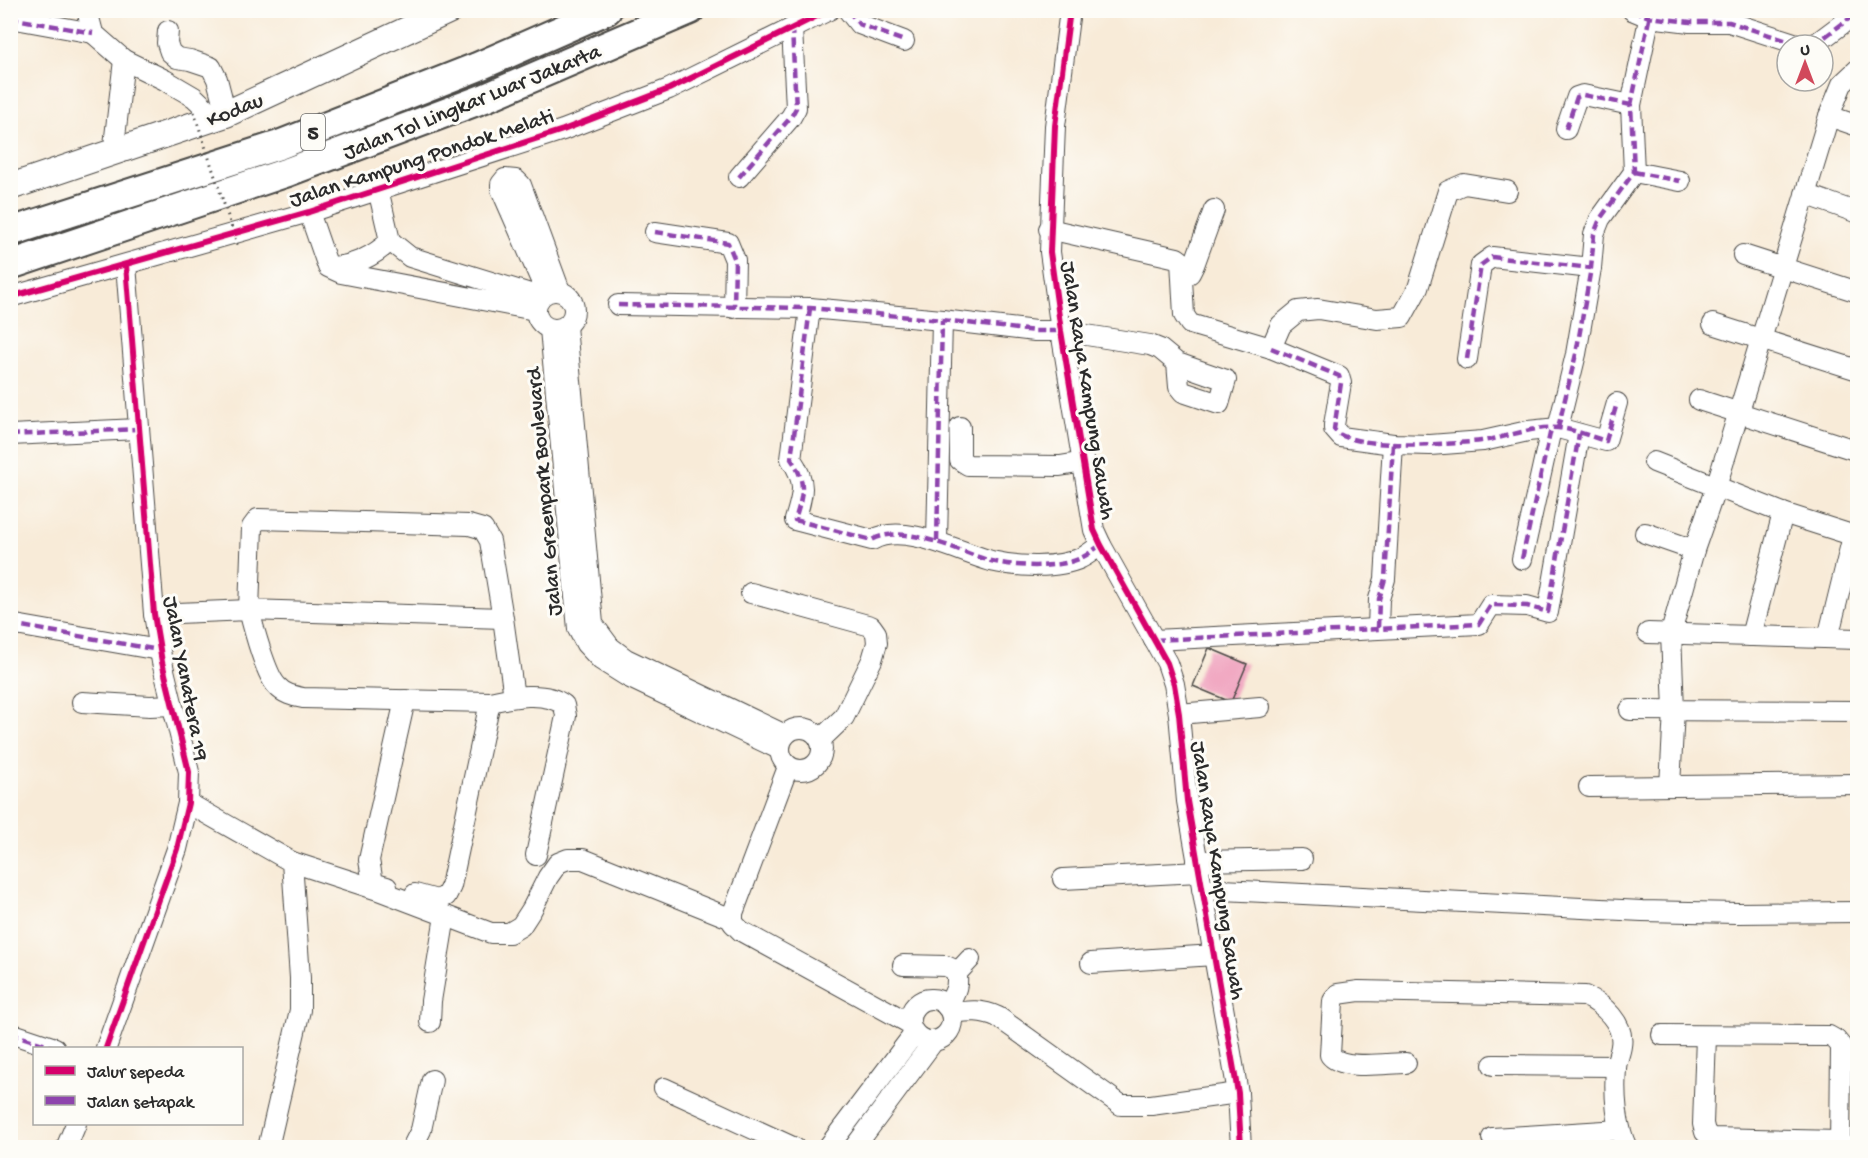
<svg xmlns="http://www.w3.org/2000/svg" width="1868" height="1158" viewBox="0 0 1868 1158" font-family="'Gochi Hand',sans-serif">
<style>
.building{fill:#f1a9c2}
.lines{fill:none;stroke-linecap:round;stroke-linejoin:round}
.minor-casing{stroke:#4a4845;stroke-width:22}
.major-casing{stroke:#4a4845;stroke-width:28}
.highway-casing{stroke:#4a4845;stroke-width:32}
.minor{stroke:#fff;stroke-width:20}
.major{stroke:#fff;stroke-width:26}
.highway{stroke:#fff;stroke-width:28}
.path-bridge{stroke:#4a4845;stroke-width:3;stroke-dasharray:1.5 4.5;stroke-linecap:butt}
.quiet{stroke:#8e44ad;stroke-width:4.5;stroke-dasharray:9 4.5;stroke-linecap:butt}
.cycleway-casing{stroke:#fdfcf7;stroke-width:10}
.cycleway{stroke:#d6006c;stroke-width:6}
.labels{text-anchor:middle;stroke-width:6;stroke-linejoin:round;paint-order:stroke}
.shield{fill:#fdfcf7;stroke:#6a6a68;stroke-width:1.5}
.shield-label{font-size:21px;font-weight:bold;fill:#2b2b2b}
.street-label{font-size:22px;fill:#2b2b2b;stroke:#fdfcf7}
</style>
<rect width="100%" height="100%" fill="#fdfcf7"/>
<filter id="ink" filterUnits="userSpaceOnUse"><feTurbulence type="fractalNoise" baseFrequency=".0167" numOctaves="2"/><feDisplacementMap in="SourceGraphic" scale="12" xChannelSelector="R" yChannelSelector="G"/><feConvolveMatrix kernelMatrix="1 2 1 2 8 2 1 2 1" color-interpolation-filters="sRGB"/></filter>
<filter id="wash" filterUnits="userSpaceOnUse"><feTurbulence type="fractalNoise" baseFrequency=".008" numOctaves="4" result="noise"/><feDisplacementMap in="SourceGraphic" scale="24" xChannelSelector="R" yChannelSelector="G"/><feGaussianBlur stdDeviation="1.35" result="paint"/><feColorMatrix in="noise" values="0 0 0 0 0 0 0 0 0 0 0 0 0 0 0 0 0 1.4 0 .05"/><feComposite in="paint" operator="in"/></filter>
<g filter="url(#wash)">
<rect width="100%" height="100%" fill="#f8ebd8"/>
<g id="blocks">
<polygon class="building" points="1209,648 1247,664 1231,702 1193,686"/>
</g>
</g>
<g filter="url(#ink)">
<use href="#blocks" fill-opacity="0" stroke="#4a4845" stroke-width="1.5"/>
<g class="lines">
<g class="minor-casing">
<g id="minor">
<polyline points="87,10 93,33 124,60 165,80 194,97 215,117"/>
<polyline points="848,10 859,24 904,41"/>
<polyline points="1070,10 1055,126 1050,252 1061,331 1094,530 1101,545 1167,663 1174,684 1179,714 1187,801 1238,1093 1241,1148"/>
<polyline points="1632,10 1649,17 1690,22 1729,22 1800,45"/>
<polyline points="10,18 93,33"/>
<polyline points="168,31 167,43 170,52 177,58 190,60 211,67 217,79 226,114"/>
<polyline points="1814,45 1858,12"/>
<polyline points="1829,116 1858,126"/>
<polyline points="1566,129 1577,97 1583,95 1631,105"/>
<polyline points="113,154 124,60"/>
<polyline points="1634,172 1680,181"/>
<polyline points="739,177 791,117 796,108 792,28"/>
<polyline points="378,189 390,241 410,257 540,297"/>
<polyline points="1805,194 1858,213"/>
<polyline points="309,212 328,267 341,273 535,310"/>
<polyline points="1049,229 1177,258 1181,261 1184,315 1190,324 1271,348 1339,376 1341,383 1334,425 1334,429 1341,437 1393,444 1430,445 1483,441 1528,431 1558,428 1606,441 1617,403"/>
<polyline points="655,232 728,243 735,260 734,308"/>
<polyline points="1743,255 1858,292"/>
<path d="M331,267C355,266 373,257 390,241"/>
<polyline points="1183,278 1190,273 1194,265 1214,210"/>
<circle cx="555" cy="310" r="19"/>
<polyline points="546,292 501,189 501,184 505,179 516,180 521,185 560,291"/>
<polyline points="10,297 309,212 563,130 669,89 829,10"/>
<polyline points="618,305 810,308 942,320 1035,331 1061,331 1150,345 1160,349 1177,363 1226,380 1219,404 1183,392 1179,387 1177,363"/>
<path d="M810,308L791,459C807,482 803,494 795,520L872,540C904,522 959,552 991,561C1016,567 1058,569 1081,558C1088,555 1094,549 1101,545"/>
<polyline points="1713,324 1858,370"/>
<polyline points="566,326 593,624 610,647 626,659 785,735"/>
<polyline points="550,329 578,629 586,644 601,660 628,677 779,749"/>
<polyline points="1271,348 1281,325 1298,311 1318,309 1377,319 1402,317 1418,288 1448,191 1464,184 1507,191"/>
<polyline points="1467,359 1481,265 1492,257 1591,268"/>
<polyline points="1699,400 1858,451"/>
<polyline points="960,427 960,460 968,465 1060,466 1084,462"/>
<polyline points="1558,428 1576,354 1591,268 1594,234 1600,219 1634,172 1631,105 1651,10"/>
<polyline points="10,435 138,429"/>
<polyline points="1654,462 1783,513 1858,537"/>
<polyline points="1645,533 1694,550"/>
<polyline points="937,541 942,320"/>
<polyline points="1522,559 1551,429"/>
<polyline points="751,593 871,626 876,633 877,643 872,660 844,717 820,740"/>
<path d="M154,614L249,610C253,626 266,675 277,686C284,694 293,696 303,698L490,702C512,697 545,690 564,705L566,716L536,855"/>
<polyline points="503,618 490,541 483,529 469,525 258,519 252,527 249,610 503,618 514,697"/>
<polyline points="10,624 159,650"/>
<polyline points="1378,628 1379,599 1385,579 1393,444"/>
<polyline points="1648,633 1858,639"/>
<polyline points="1751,636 1783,513"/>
<polyline points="1828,638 1853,536"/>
<polyline points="1154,640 1479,624 1491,605 1527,606 1548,612 1579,434"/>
<polyline points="82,702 150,706 172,705"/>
<polyline points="1630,710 1858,711"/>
<polyline points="1179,714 1260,707"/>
<circle cx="801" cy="749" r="21"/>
<polyline points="788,767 733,913 733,923 741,931 909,1023"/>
<polyline points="1670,786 1674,710 1671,633 1694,550 1716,487 1829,116 1842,84 1858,69"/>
<polyline points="1589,787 1858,784"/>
<polyline points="188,803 292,862 300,978 300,1010 268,1148"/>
<polyline points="1197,861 1302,859"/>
<polyline points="292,862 378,890 491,933 509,933 521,926 532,909 548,877 558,863 568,859 583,859 732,919"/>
<polyline points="1063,879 1199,872"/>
<polyline points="387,887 373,883 369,860 405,700"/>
<polyline points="1202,889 1642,911 1737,913 1858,912"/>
<polyline points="415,894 437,900 446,896 451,886 490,702"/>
<polyline points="1091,963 1214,955"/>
<path d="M903,965L946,966L955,970C961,984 954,994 947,1007"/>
<polyline points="957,973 970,959"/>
<circle cx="931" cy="1020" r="21"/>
<path d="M951,1013C968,1011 981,1009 998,1017L1121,1105H1151L1238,1093"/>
<polyline points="430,1022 431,1001 445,916"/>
<polyline points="10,1033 55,1048"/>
<polyline points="1662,1035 1829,1036 1836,1040 1841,1046 1840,1148"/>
<polyline points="1706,1036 1703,1124 1705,1132 1711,1138 1840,1141"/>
<polyline points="106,1048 177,849 188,803 189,772 162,662 154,614 126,265"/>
<path d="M1406,1063C1387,1063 1342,1071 1330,1055L1333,1001L1338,994L1359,991L1585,996C1603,1004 1625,1024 1621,1046C1620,1054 1616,1061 1616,1069C1614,1094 1616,1125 1627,1148"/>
<polyline points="1493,1065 1616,1066"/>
<polyline points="664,1088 795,1148"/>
<polyline points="1492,1138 1620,1130"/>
<polyline points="829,1146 914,1034"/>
<polyline points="66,1148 76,1124"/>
<polyline points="412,1148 421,1130 432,1080"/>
<polyline points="854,1148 933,1042"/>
</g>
</g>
<g class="major-casing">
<polyline id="major" points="10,187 226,114 450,10"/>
</g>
<g class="highway-casing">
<g id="highway">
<polyline points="10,232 279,145 477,67 607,10"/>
<polyline points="10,265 288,172 485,98 690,10"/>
</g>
</g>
<use href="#minor" class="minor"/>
<use href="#major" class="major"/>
<use href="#highway" class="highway"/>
<polyline class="path-bridge" points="194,112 238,247"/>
<g class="quiet">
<polyline points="848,10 859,24 904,41"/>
<polyline points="1632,10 1649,17 1690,22 1729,22 1800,45"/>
<polyline points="10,18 93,33"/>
<polyline points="1814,45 1858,12"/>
<polyline points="1566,129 1577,97 1583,95 1631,105"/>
<polyline points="1634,172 1680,181"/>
<polyline points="739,177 791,117 796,108 792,28"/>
<polyline points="655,232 728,243 735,260 734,308"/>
<polyline points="618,305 810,308 942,320 1035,331 1061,331"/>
<path d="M810,308L791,459C807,482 803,494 795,520L872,540C904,522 959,552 991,561C1016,567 1058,569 1081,558C1088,555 1094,549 1101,545"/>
<path d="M1271,348L1339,376L1341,383L1334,429C1347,451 1456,444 1481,441C1506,438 1532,426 1558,428C1574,429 1591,437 1606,441L1617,403"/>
<polyline points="1467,359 1481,265 1492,257 1591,268"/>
<polyline points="1558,428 1576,354 1591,268 1594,234 1600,219 1634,172 1631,105 1651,10"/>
<polyline points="10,435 138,429"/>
<polyline points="937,541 942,320"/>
<polyline points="1522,559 1551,429"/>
<polyline points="10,624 159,650"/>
<polyline points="1378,628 1379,599 1385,579 1393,444"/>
<polyline points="1154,640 1479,624 1491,605 1527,606 1548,612 1579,434"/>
<polyline points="10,1033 55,1048"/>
</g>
<g class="cycleway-casing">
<g id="cycleway">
<polyline points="1070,10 1055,126 1050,252 1061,331 1094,530 1101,545 1167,663 1174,684 1179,714 1187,801 1238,1093 1241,1148"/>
<polyline points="10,297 309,212 563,130 669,89 829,10"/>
<polyline points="106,1048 177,849 188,803 189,772 162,662 154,614 126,265"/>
</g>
</g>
<use href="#cycleway" class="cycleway"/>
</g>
</g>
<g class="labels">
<rect class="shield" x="301" y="114" width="24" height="36" rx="4.5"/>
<g class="shield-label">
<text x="313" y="139">5</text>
</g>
<g class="street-label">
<text transform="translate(471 100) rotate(-22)" y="8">Jalan Tol Lingkar Luar Jakarta</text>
<text transform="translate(234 108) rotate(-22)" y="8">Kodau</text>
<text transform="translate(421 156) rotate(-18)" y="8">Jalan Kampung Pondok Melati</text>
<text transform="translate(1090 390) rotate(81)" y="8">Jalan Raya Kampung Sawah</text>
<text transform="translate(542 492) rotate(-95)" y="8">Jalan Greenpark Boulevard</text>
<text transform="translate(188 678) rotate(79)" y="8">Jalan Yanatera 19</text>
<text transform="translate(1220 870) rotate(81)" y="8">Jalan Raya Kampung Sawah</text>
</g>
</g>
<rect width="1868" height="1158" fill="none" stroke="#fdfcf7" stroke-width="36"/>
<rect x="33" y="1047" width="210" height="78" fill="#fdfcf7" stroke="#a9a8a5" stroke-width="1.5"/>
<rect x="45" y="1066" width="30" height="9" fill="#d6006c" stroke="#a9a8a5" stroke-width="1.5"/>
<text x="87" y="1077" font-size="18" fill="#2b2b2b">Jalur sepeda</text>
<rect x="45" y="1096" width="30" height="9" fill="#8e44ad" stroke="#a9a8a5" stroke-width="1.5"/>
<text x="87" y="1107" font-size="18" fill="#2b2b2b">Jalan setapak</text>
<g transform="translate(1805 63)"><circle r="28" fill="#fdfcf7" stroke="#a9a8a5" stroke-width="1.5"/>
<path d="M0-4.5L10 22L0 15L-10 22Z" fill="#d1495b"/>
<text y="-9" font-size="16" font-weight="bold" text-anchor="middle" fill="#2b2b2b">U</text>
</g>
</svg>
